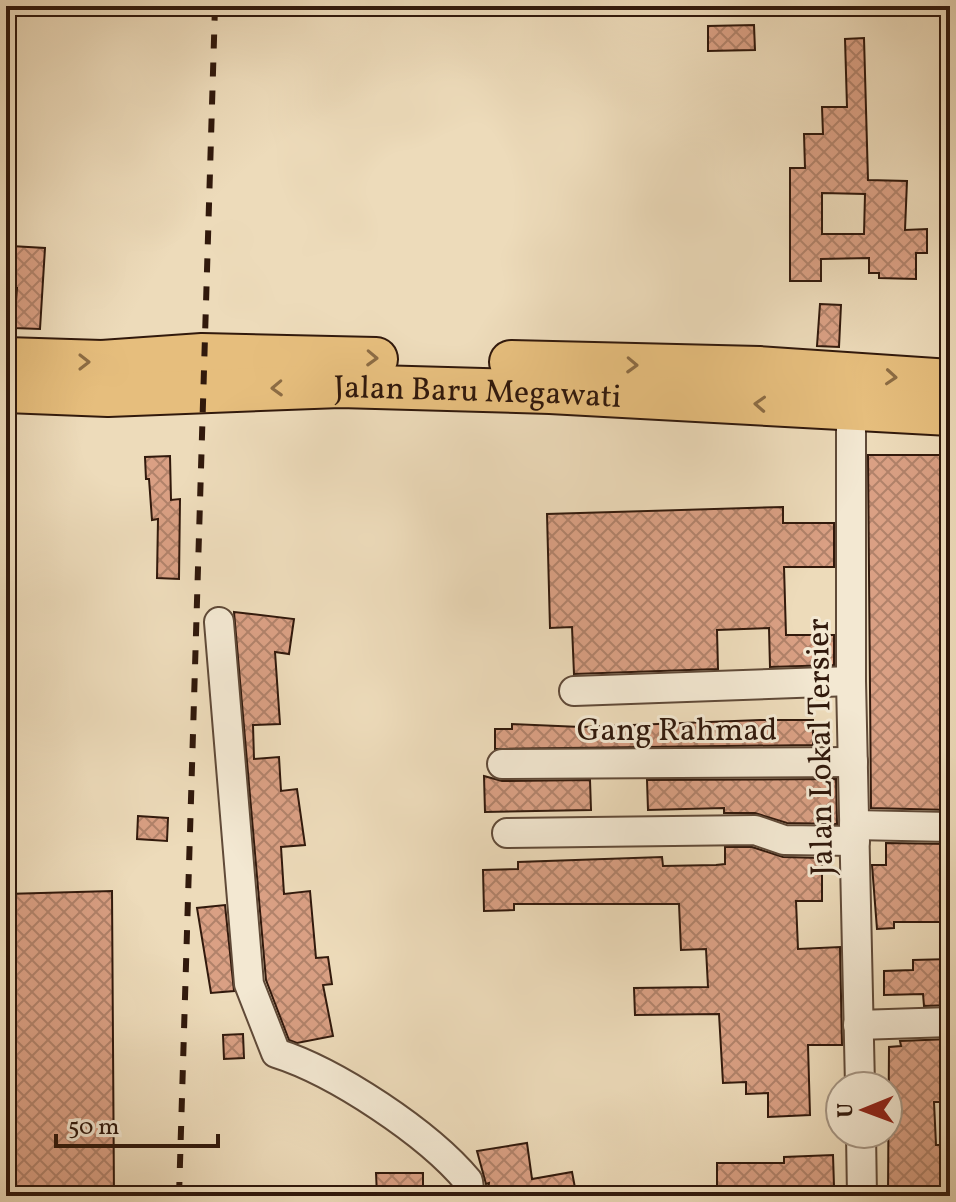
<svg xmlns="http://www.w3.org/2000/svg" width="956" height="1202" viewBox="0 0 956 1202" font-family="Vollkorn,serif">
<style>
.building{fill:url(#building-cross-hatch);stroke:#31190c;stroke-width:2;fill-rule:evenodd}
.lines{fill:none;stroke-linecap:round;stroke-linejoin:round}
.minor-casing{stroke:#604a38;stroke-width:32}
.highway-casing{stroke:#31190c;stroke-width:46}
.minor{stroke:#f3e8d2;stroke-width:28}
.highway{stroke:#e6be7d;stroke-width:42}
.rail{stroke:#31190c;stroke-width:6;stroke-dasharray:14 14;stroke-linecap:butt}
.oneway{stroke:#8c6c44}
.labels{text-anchor:middle;stroke-width:6;stroke-linejoin:round;paint-order:stroke}
.street-label{font-size:32px;fill:#31190c;stroke:#f3e8d2}
</style>
<defs>
<pattern id="building-cross-hatch" width="8" height="8" patternUnits="userSpaceOnUse" patternTransform="scale(2)"><rect width="8" height="8" fill="#daa084"/><path d="M0 0l8 8M0 8l8-8" fill="none" stroke="#b1826a"/></pattern>
</defs>
<rect width="100%" height="100%" fill="#eddbba"/>
<filter id="stains"><feTurbulence type="fractalNoise" baseFrequency=".0025" numOctaves="4"/><feColorMatrix values="0 0 0 0 .2 0 0 0 0 .09 0 0 0 0 .02 0 0 0 .5 -.17"/></filter>
<radialGradient id="worn" r=".72"><stop offset=".6" stop-color="#630" stop-opacity="0"/><stop offset="1" stop-color="#630" stop-opacity=".3"/></radialGradient>
<g class="building">
<polygon points="754,25 755,50 708,51 708,26"/>
<path d="M864,38L868,180L907,181L905,230L927,229V253H916V279L879,278V273H869V258L821,259V281H790V168H805L804,134H823L822,107H847L845,39ZM822,193L865,194L864,234H822Z"/>
<polygon points="11,246 45,248 40,329 14,328 17,288 8,288"/>
<polygon points="820,304 841,305 839,347 817,346"/>
<polygon points="868,455 950,455 950,810 871,808"/>
<polygon points="170,456 171,500 180,499 179,579 157,578 158,519 152,520 149,479 146,479 145,457"/>
<polygon points="783,507 783,523 834,523 834,567 784,567 786,635 834,635 834,665 770,667 769,628 717,630 718,669 574,674 572,627 550,628 547,514"/>
<polygon points="234,612 294,619 289,654 275,652 280,724 253,725 254,759 279,757 281,791 297,789 305,845 281,847 284,894 310,891 316,958 328,957 332,984 323,985 333,1036 297,1043 289,1040 266,980"/>
<polygon points="760,720 813,720 813,745 495,749 495,729 512,729 512,724 581,727"/>
<polygon points="484,776 502,781 590,780 591,810 485,812"/>
<polygon points="836,779 837,824 787,823 755,813 724,813 724,808 648,810 647,780"/>
<polygon points="138,816 168,818 167,841 137,839"/>
<polygon points="886,843 950,844 950,922 894,922 894,928 877,929 872,865 886,865"/>
<polygon points="725,847 752,847 783,857 822,858 822,901 796,901 798,949 840,947 842,1045 808,1045 810,1115 768,1117 768,1093 746,1094 746,1082 723,1083 719,1014 635,1015 634,988 708,987 706,949 681,950 679,904 514,904 514,910 484,911 483,870 518,869 518,862 662,857 663,866 716,865 725,864"/>
<polygon points="112,891 114,1196 6,1196 6,894"/>
<polygon points="225,905 234,991 211,993 197,908"/>
<polygon points="950,959 950,1005 924,1006 923,994 884,995 884,971 913,970 913,960"/>
<polygon points="243,1034 244,1058 224,1059 223,1035"/>
<polygon points="950,1039 947,1102 934,1102 936,1145 950,1145 950,1192 888,1193 889,1047 901,1046 900,1041"/>
<polygon points="527,1143 532,1179 572,1172 576,1193 487,1196 489,1183 486,1184 477,1151"/>
<polygon points="833,1155 834,1186 717,1187 717,1163 784,1163 784,1157"/>
<polygon points="376,1173 423,1173 423,1194 377,1195"/>
</g>
<g class="lines">
<g class="minor-casing">
<g id="minor">
<polyline points="851,407 851,681 860,1086"/>
<path d="M219,622L249,984L276,1053C336,1072 428,1133 468,1181L470,1196"/>
<polyline points="574,691 851,681"/>
<polyline points="502,764 853,762"/>
<polyline points="854,825 950,827"/>
<polyline points="507,833 755,830 784,840 855,841"/>
<polyline points="858,1025 950,1022"/>
<polyline points="861,1134 862,1196"/>
</g>
</g>
<g class="highway-casing">
<g id="highway">
<polyline points="6,359 102,362 202,355 376,359"/>
<polyline points="511,362 759,368 950,381"/>
<path id="s1" d="M6,391L108,395L340,386L550,392L950,414"/>
</g>
</g>
<use href="#minor" class="minor"/>
<use href="#highway" class="highway"/>
<polyline class="rail" points="179,1196 215,6"/>
</g>
<defs><path id="oneway-chevron" d="M-2-3.5L2.5 0L-2 3.5" fill="none" stroke-width="1.6" stroke-linecap="round" stroke-linejoin="round" transform="scale(2)"/></defs>
<g class="oneway">
<use href="#oneway-chevron" transform="translate(372 358) rotate(2)"/>
<use href="#oneway-chevron" transform="translate(84 362)"/>
<use href="#oneway-chevron" transform="translate(632 365) rotate(2)"/>
<use href="#oneway-chevron" transform="translate(891 377) rotate(4)"/>
<use href="#oneway-chevron" transform="translate(277 388) rotate(178)"/>
<use href="#oneway-chevron" transform="translate(760 404) rotate(-177)"/>
</g>
<g class="labels">
<g class="street-label">
<text dy="11" stroke="none"><textPath href="#s1" startOffset="472">Jalan Baru Megawati</textPath></text>
<text x="677" y="740">Gang Rahmad</text>
<text transform="translate(819 747) rotate(-91)" y="11">Jalan Lokal Tersier</text>
</g>
</g>
<rect width="956" height="1202" fill="none" stroke="#eddbba" stroke-width="32"/>
<rect x="8" y="8" width="940" height="1186" fill="none" stroke="#31190c" stroke-width="4"/>
<rect x="16" y="16" width="924" height="1170" fill="none" stroke="#31190c" stroke-width="2"/>
<g transform="translate(864 1110) rotate(269)"><circle r="38" fill="#f3e8d2" stroke="#a59583" stroke-width="2"/>
<path d="M0-6L14 30L0 20L-14 30Z" fill="#8f2418"/>
<text y="-12" font-size="22" font-weight="bold" text-anchor="middle" fill="#31190c">U</text>
</g>
<path d="M56 1134v12h162v-12" fill="none" stroke="#31190c" stroke-width="4"/>
<text x="68" y="1134" font-size="24" fill="#31190c" stroke="#f3e8d2" stroke-width="6" paint-order="stroke">50 m</text>
<rect width="100%" height="100%" filter="url(#stains)"/>
<rect width="100%" height="100%" fill="url(#worn)"/>
</svg>
